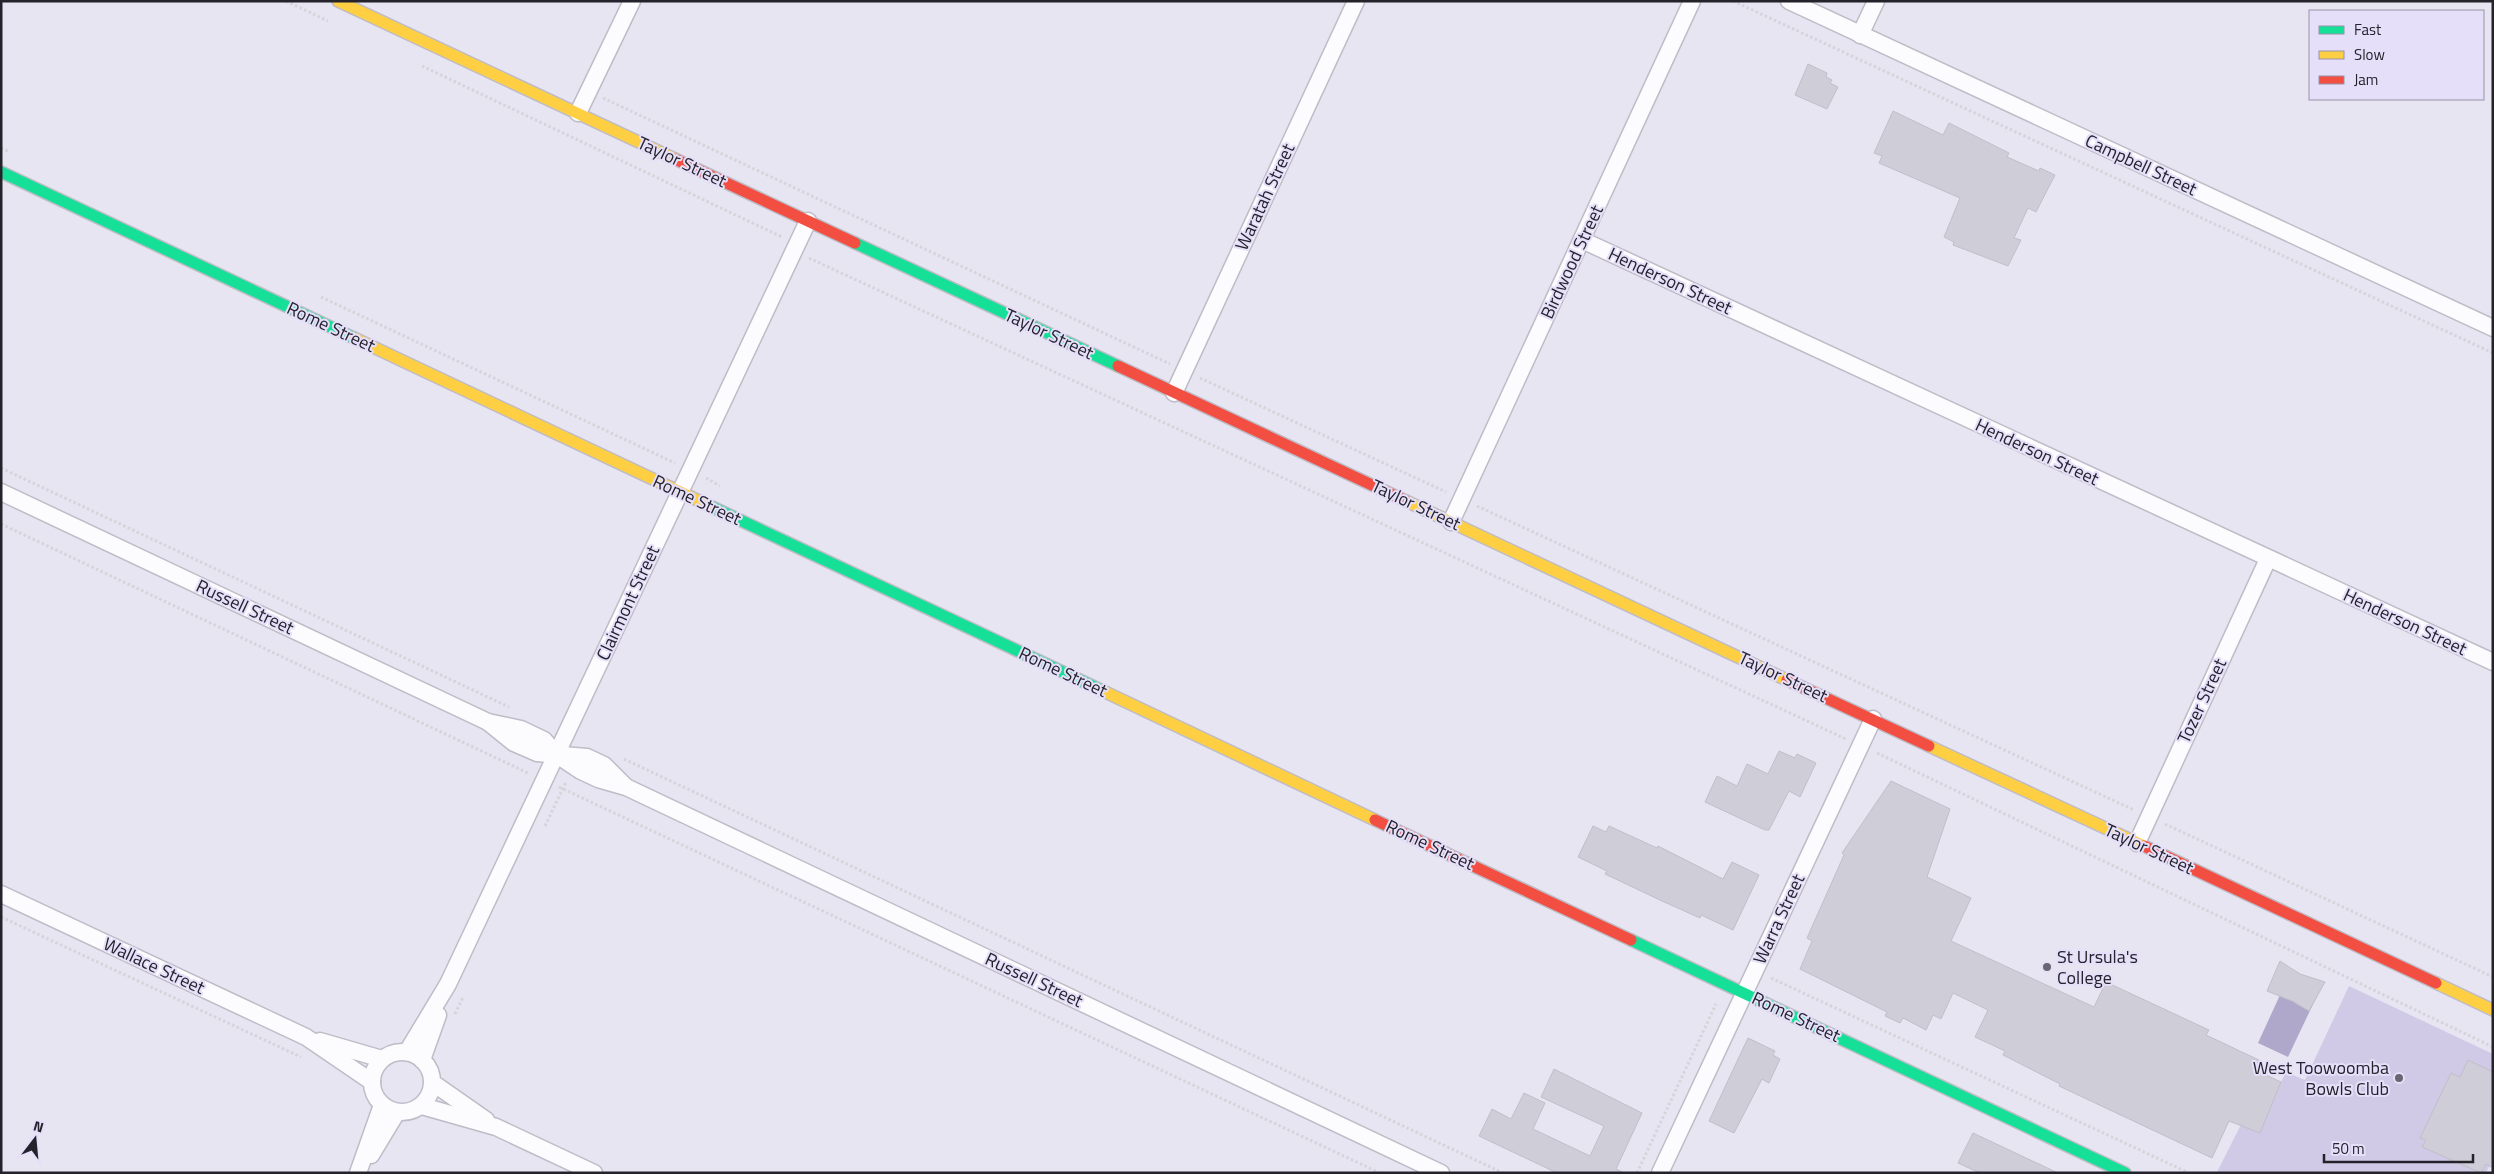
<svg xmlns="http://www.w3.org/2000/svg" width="2494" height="1174" viewBox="0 0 2494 1174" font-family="'Titillium Web',sans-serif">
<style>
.green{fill:#d0cae7}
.water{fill:#afa8ca}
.building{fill:#cfcdd7;stroke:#c1bec9}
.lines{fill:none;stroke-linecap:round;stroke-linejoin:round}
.street-casing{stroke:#bebcc6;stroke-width:19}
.fast-casing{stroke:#bebcc6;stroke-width:14}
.slow-casing{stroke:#bebcc6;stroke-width:14}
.jam-casing{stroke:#bebcc6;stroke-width:14}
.path{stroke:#d5d4d9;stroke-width:3;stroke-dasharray:2.5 2.5;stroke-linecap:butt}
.street{stroke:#fcfbfd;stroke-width:16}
.fast{stroke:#16e098;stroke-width:11}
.slow{stroke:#ffcf43;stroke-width:11}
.jam{stroke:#f24e42;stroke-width:11}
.poi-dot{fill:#696671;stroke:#e5dff9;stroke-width:2}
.labels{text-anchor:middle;stroke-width:4;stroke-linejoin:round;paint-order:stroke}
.street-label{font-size:18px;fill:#24222b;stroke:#e5dff9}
.poi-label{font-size:18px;fill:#24222b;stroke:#e5dff9;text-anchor:start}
</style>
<rect width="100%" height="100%" fill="#e8e5f3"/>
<polygon class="green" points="2349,986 2493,1054 2493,1159 2486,1173 2217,1172 2266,1075 2281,1082 2286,1072 2305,1080"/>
<polygon class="water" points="2285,984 2316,998 2288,1057 2258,1043"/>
<g class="building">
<polygon points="1808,64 1827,73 1826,77 1832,80 1830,83 1838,87 1827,109 1795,95"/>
<polygon points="1893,111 1943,135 1949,123 2009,153 2007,157 2039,171 2040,168 2055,175 2036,212 2028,208 2014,238 2021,240 2008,266 1953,245 1954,242 1944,237 1960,198 1879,163 1882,156 1874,153"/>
<polygon points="1779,751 1795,758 1797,754 1816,763 1800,797 1789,791 1769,830 1765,830 1705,802 1717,776 1737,786 1747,764 1768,774"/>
<polygon points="1891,781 1950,809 1927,877 1971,898 1951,941 2094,1007 2106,982 2209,1030 2206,1035 2261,1061 2257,1071 2281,1082 2260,1133 2229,1121 2212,1158 2059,1086 2060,1084 2003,1055 2005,1051 1975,1037 1988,1010 1953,993 1941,1019 1933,1015 1926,1030 1903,1018 1900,1023 1885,1016 1887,1012 1800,969 1812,941 1807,938 1844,855 1842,853"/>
<polygon points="1593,826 1606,832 1609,826 1657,848 1658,846 1723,879 1732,862 1759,875 1733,930 1701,915 1700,918 1662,901 1605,874 1607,871 1578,857"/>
<polygon points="2280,961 2300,974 2325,982 2309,1011 2292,1001 2267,991"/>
<polygon points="1748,1038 1775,1051 1773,1055 1780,1059 1769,1083 1762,1079 1734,1133 1709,1121"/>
<polygon points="2468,1060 2493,1072 2493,1168 2486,1164 2481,1173 2422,1147 2426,1140 2420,1138 2451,1073 2460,1077"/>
<polygon points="1554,1069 1642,1113 1616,1169 1624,1173 1557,1173 1479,1136 1492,1109 1511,1119 1524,1093 1545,1103 1533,1129 1590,1156 1604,1126 1541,1097"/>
<polygon points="1973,1133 2058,1173 1980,1173 1958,1163"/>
</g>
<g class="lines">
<g class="street-casing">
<g id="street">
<polyline points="1789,1 2493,328"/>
<polyline points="1860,35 1876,1"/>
<polyline points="578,113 632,1"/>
<polyline points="1582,240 2493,662"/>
<polyline points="1174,393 1356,1"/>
<polyline points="1,492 488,722 514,743 537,753 587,757 604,765 625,786"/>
<polyline points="1451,522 1692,1"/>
<polyline points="488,722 521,729 544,740 557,755 581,771 598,779 626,787 1441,1173"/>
<polyline points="2137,843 2268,559"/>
<polyline points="1,894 306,1037 372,1082"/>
<polyline points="320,1041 382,1059"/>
<circle cx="402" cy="1082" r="30"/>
<polyline points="407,1052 448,984 808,221"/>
<polyline points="422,1060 438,1015"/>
<polyline points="433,1083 486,1120"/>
<polyline points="422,1106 496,1127 594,1173"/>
<polyline points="371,1155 397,1112"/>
<polyline points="358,1173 382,1105"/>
<polyline points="1660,1173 1873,719"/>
</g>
</g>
<g class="fast-casing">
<g id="fast">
<polyline points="1,172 354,338"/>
<polyline points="855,243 1118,366"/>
<polyline points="710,506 1101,690"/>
<polyline points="1631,940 2125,1173"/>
</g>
</g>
<g class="slow-casing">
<g id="slow">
<polyline points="338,1 675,159"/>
<polyline points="354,338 710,506"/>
<polyline points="1406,501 1787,680"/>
<polyline points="1101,690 1375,820"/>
<polyline points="1929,746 2144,846"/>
<polyline points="2436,983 2493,1010"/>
</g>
</g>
<g class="jam-casing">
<g id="jam">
<polyline points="675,159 855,243"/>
<polyline points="1118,366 1406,501"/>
<polyline points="1787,680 1929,746"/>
<polyline points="1375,820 1631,940"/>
<polyline points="2144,846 2436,983"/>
</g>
</g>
<g class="path">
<polyline points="286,1 328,21"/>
<polyline points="1733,1 2493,353"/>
<polyline points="422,66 782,237"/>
<polyline points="603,98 1170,364"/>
<polyline points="1,148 10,152"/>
<polyline points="809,258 1846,739"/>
<polyline points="321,297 675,463"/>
<polyline points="1200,378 1446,492"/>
<polyline points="1,468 509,707"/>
<polyline points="706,478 720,486"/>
<polyline points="1477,506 2134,810"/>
<polyline points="1,524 528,773"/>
<polyline points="1877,753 2493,1047"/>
<polyline points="624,759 1503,1173"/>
<polyline points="559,787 1380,1173"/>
<polyline points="2165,824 2493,977"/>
<polyline points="545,826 566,782"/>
<polyline points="1,917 301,1057"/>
<polyline points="1771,978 2189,1173"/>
<polyline points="455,1014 463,997"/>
<polyline points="1637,1173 1716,1004"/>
</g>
<use href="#street" class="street"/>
<use href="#fast" class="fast"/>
<use href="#slow" class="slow"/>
<use href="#jam" class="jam"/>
</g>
<g class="poi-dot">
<circle cx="2047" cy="967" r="5"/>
<circle cx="2399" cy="1078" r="5"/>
</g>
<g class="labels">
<g class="street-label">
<text transform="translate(682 162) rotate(25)" y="6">Taylor Street</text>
<text transform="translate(2141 165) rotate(25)" y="6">Campbell Street</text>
<text transform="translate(1265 197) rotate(-65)" y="6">Waratah Street</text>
<text transform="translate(1572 262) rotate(-65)" y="6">Birdwood Street</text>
<text transform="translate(1670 281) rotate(25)" y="6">Henderson Street</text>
<text transform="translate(331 327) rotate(25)" y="6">Rome Street</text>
<text transform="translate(1049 334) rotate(25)" y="6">Taylor Street</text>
<text transform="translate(2037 452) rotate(25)" y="6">Henderson Street</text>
<text transform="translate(697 500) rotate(25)" y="6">Rome Street</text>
<text transform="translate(1416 505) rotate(25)" y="6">Taylor Street</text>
<text transform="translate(628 603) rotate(-65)" y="6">Clairmont Street</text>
<text transform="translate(245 607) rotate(25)" y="6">Russell Street</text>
<text transform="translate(2405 622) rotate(25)" y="6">Henderson Street</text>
<text transform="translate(1063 672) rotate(25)" y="6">Rome Street</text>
<text transform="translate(1783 677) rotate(25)" y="6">Taylor Street</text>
<text transform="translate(2202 701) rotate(-65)" y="6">Tozer Street</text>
<text transform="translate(1430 845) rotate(25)" y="6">Rome Street</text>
<text transform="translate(2149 849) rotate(25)" y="6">Taylor Street</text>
<text transform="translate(1779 919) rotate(-65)" y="6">Warra Street</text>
<text transform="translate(154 966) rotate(25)" y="6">Wallace Street</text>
<text transform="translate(1034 980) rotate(25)" y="6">Russell Street</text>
<text transform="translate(1796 1017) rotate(25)" y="6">Rome Street</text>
</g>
<g class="poi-label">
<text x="2057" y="963">St Ursula's<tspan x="2057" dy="21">College</tspan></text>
<text x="2389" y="1074" text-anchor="end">West Toowoomba<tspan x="2389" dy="21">Bowls Club</tspan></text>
</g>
</g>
<rect width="2494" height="1174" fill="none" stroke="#24222b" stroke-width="5"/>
<rect x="2309" y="10" width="175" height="90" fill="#e5dff9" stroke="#9893a7"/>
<rect x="2319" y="26" width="25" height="8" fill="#16e098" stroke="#9893a7"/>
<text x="2354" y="35" font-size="15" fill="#24222b">Fast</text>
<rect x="2319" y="51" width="25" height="8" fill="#ffcf43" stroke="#9893a7"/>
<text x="2354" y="60" font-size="15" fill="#24222b">Slow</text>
<rect x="2319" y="76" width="25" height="8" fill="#f24e42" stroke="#9893a7"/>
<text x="2354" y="85" font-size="15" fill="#24222b">Jam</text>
<g transform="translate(35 1139) rotate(16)" stroke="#e5dff9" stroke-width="4" paint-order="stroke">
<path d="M0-4L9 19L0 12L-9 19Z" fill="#24222b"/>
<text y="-8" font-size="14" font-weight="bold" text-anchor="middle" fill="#24222b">N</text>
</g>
<path d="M2324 1154v8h149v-8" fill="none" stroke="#24222b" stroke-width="2.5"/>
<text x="2332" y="1154" font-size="15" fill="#24222b" stroke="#e5dff9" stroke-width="4" paint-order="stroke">50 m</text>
</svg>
